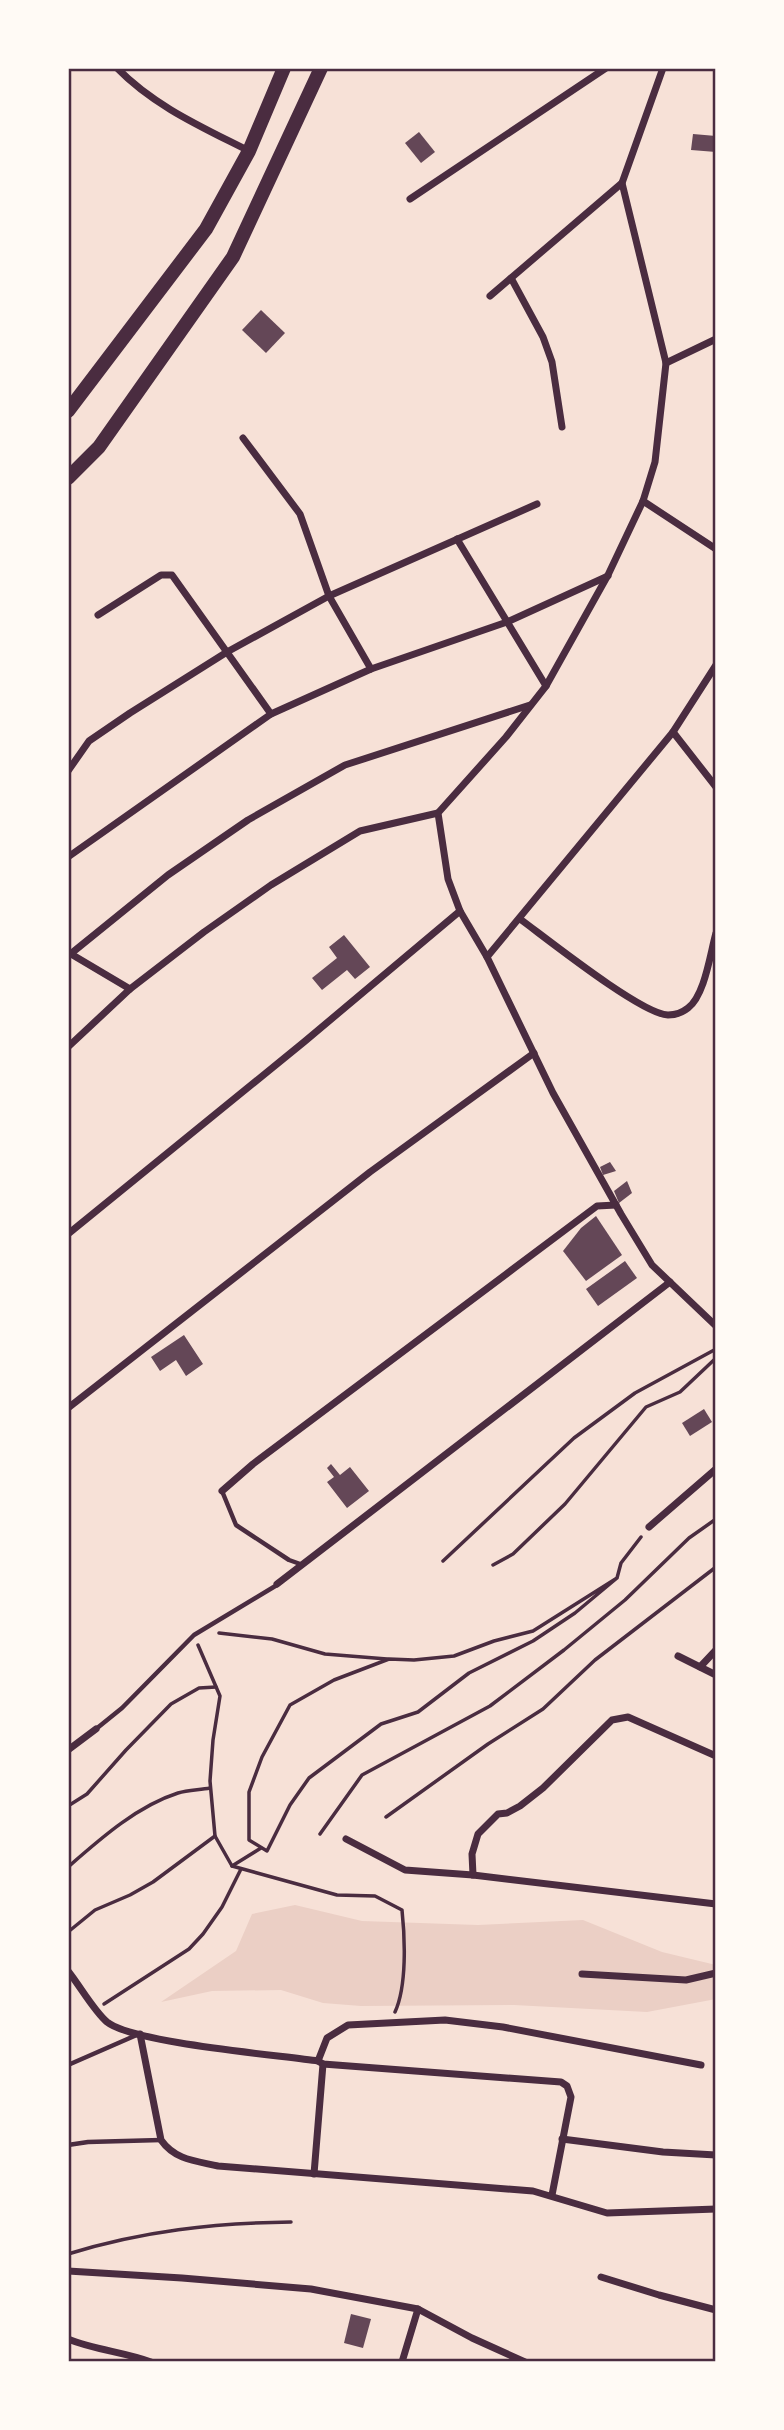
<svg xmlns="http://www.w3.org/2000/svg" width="784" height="2430" viewBox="0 0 784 2430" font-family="'Roboto Condensed',sans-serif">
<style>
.green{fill:#ebcfc5}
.building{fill:#644757}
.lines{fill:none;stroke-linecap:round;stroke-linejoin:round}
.path{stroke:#4a2c40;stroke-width:3.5}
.service{stroke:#4a2c40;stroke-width:4.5}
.minor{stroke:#4a2c40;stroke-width:7}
.motorway{stroke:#4a2c40;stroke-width:14}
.neatline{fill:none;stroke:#4a2c40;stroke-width:2.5}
</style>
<rect width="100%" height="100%" fill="#f7e1d7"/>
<polygon class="green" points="295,1905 362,1921 478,1925 583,1920 662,1952 716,1965 716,1999 647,2012 514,2005 361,2006 323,2003 281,1990 212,1991 161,2002 236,1951 252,1914"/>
<g class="building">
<polygon points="419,132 435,152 421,163 405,143"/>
<polygon points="693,134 716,136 716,152 691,150"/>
<polygon points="261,310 285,333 266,353 242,330"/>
<polygon points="344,935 370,967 355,979 347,970 322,990 312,978 337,958 329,947"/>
<polygon points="610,1162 616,1171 603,1175 600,1167"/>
<polygon points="627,1181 632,1193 619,1203 614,1191"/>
<polygon points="596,1216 622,1255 586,1281 563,1251 581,1228"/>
<polygon points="625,1261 637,1278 598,1306 586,1289"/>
<polygon points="184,1335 203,1364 186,1376 176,1360 160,1371 151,1357"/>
<polygon points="704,1409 712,1422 690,1436 682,1423"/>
<polygon points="331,1464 340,1475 350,1467 369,1491 347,1508 327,1482 334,1477 327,1468"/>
<polygon points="351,2314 371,2319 363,2348 344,2343"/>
</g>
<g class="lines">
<g class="path">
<polyline points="443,1561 574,1438 635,1393 716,1349"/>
<polyline points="493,1565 513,1554 565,1504 646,1407 680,1392 716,1358"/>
<polyline points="617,1578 575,1613 533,1641 469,1673 418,1712 381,1724 309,1778 290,1805 267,1851 249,1840 249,1792 262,1757 290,1705 334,1680 389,1659 414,1660 454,1656 494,1641 533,1631 617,1578 621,1563 641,1537"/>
<polyline points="219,1633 272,1639 325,1654 387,1659"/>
<polyline points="198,1645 220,1696 213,1740 210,1781 215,1836 232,1866 261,1848"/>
<polyline points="68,1806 87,1794 126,1750 171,1704 199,1688 216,1687"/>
<polyline points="386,1817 488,1744 543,1709 595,1660 716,1567"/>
<polyline points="320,1834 362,1775 490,1706 564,1650 625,1600 689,1538 716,1519"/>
<path d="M232,1866L337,1895L375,1896L402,1910C405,1938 407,1986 395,2012"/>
<path d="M68,1867C100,1839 137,1806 178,1793C188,1790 200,1790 210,1788"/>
<polyline points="68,1932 95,1910 130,1895 153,1882 215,1836"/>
<polyline points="104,2004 189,1949 203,1934 222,1907 241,1869"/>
<path d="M68,2254C142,2231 214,2223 291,2222"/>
</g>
<g class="service">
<polyline points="222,1491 236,1525 289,1560 303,1565"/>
<polyline points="96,1729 122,1708 194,1635 277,1585"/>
<polyline points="68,2065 139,2034"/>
<polyline points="68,2145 88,2142 161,2140"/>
</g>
<g class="minor">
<path d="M117,68C154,106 202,127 249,151"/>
<polyline points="663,68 622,183 666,363 655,462 643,501 608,575 546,686 506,737 438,813 448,879 460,911 487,957 553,1093 621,1214 652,1265 716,1326"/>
<polyline points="410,199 606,68"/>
<polyline points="511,278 543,337 552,362 562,427"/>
<polyline points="490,296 622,183"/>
<polyline points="666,363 716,339"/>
<polyline points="243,438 300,514 329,596 371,669"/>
<polyline points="643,501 716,549"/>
<polyline points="457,539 546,686"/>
<polyline points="98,615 161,575 172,575 271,714"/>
<polyline points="673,732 716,787"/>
<polyline points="68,771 89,741 130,713 227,652 329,596 537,504"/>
<polyline points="68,857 271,714 371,669 507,622 608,576"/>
<path d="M520,919C546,938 641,1014 668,1015C675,1015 683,1012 688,1008C705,995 710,954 716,933"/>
<polyline points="71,954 130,989"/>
<polyline points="68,956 168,875 248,820 345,765 530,705"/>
<polyline points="487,957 673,732 716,665"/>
<polyline points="68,1047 130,989 204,932 271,885 360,831 438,813"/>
<polyline points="68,1234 304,1042 460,911"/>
<polyline points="68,1408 370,1172 534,1053"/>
<polyline points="222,1491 253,1464 597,1206 616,1205"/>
<polyline points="649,1527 716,1469"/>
<polyline points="277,1584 670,1282"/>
<polyline points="678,1656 716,1675"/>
<polyline points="700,1667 716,1650"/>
<polyline points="68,1750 96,1729"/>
<polyline points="346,1839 405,1870 473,1875 716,1904"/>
<polyline points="473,1875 472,1854 478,1834 498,1814 507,1813 520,1806 543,1788 612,1720 628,1717 716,1756"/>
<path d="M68,1971C80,1986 94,2011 107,2022C133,2043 278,2055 318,2061L323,2064L561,2082L567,2086L571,2097L552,2195"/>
<polyline points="582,1974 686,1980 716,1973"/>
<path d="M140,2034L161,2140C175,2160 196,2161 218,2166L533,2191L607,2213L716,2209"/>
<polyline points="318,2061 327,2038 348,2025 445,2020 503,2027 701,2065"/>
<polyline points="562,2139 663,2152 716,2155"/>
<polyline points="314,2174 323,2064"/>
<polyline points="68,2271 182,2278 311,2289 418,2309 472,2338 525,2362"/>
<polyline points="601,2277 659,2295 716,2310"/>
<path d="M68,2339C95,2350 124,2352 151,2362"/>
<polyline points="402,2362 418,2309"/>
</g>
<g class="motorway">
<polyline points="68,411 206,229 249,151 284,68"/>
<polyline points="68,478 99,447 233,257 321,68"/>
</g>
</g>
<rect width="784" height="2430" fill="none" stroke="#fffaf5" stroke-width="140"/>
<rect x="70" y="70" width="644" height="2290" class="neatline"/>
</svg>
